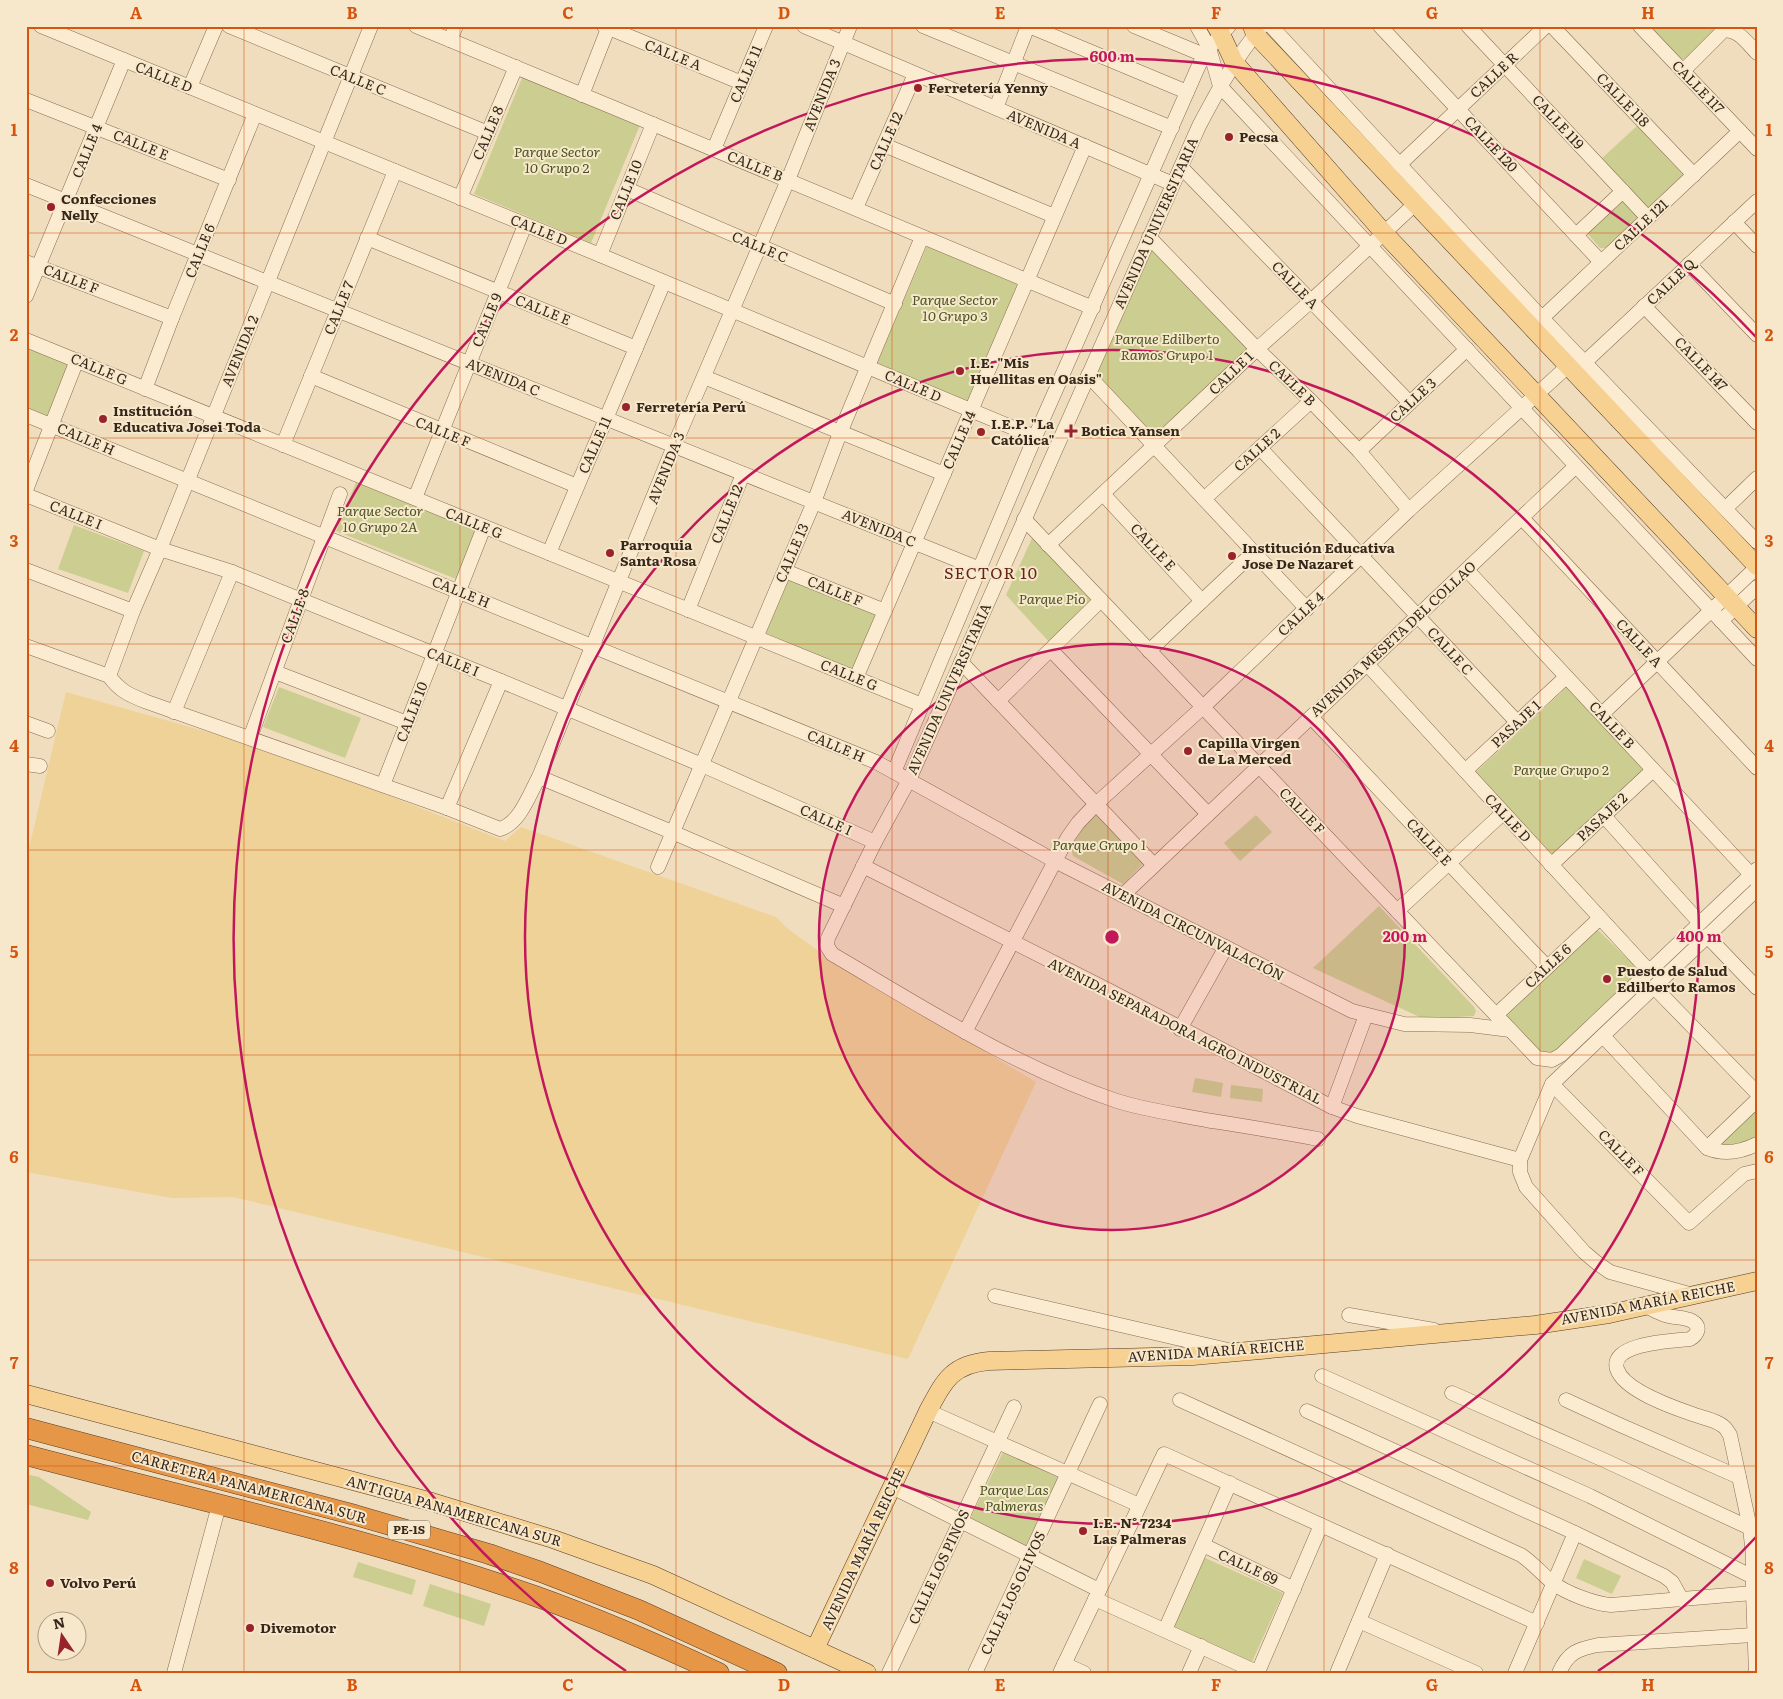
<svg xmlns="http://www.w3.org/2000/svg" width="1783" height="1699" viewBox="0 0 1783 1699" font-family="Literata,serif">
<style>
.green{fill:#cbce90}
.sand{fill:#eed297}
.lines{fill:none;stroke-linecap:round;stroke-linejoin:round}
.minor-casing{stroke:#886d55;stroke-width:15}
.major-casing{stroke:#553c2a;stroke-width:19}
.highway-casing{stroke:#553c2a;stroke-width:21}
.minor{stroke:#fbebd0;stroke-width:14}
.major{stroke:#f6d191;stroke-width:18}
.highway{stroke:#e69647;stroke-width:20}
.grid{fill:none;stroke:#d6540e;stroke-width:1;stroke-opacity:0.55}
.ring{fill:none;stroke:#c2185b;stroke-width:2.5}
.poi-dot{fill:#9a222a;stroke:#f7e8cc;stroke-width:2}
.labels{text-anchor:middle;stroke-width:4;stroke-linejoin:round;paint-order:stroke}
.shield{fill:#f7e8cc;stroke:#716150;stroke-width:1}
.shield-label{font-size:12px;font-weight:bold;fill:#37271b}
.street-label{font-size:14px;fill:#37271b;stroke:#f7e8cc}
.poi-label{font-size:14px;font-weight:bold;fill:#37271b;stroke:#f7e8cc;text-anchor:start}
.park-label{font-size:14px;font-style:italic;fill:#4a5420;stroke:#f7e8cc}
.quarter-label{font-size:16px;letter-spacing:1px;fill:#662318;stroke:#f7e8cc}
.centre{fill:#c2185b;stroke:#f7e8cc;stroke-width:2.5}
.ring-label{font-size:15px;text-anchor:middle;font-weight:bold;fill:#c2185b;stroke:#f7e8cc;stroke-width:4;stroke-linejoin:round;paint-order:stroke}
.neatline{fill:none;stroke:#d6540e;stroke-width:2}
.grid-label{font-size:16px;text-anchor:middle;font-weight:bold;fill:#d6540e}
</style>
<rect width="100%" height="100%" fill="#f0ddbd"/>
<g class="green">
<polygon points="1655,26 1718,26 1687,58 1679,60 1653,32"/>
<polygon points="522,78 640,125 591,243 474,194"/>
<polygon points="1637,126 1684,176 1647,211 1599,161"/>
<polygon points="1621,198 1640,217 1608,248 1600,248 1587,233"/>
<polygon points="929,241 1022,281 969,403 876,365"/>
<polygon points="1152,250 1154,251 1249,348 1155,436 1096,375 1095,370 1149,251"/>
<polygon points="26,346 72,364 51,417 26,407"/>
<polygon points="357,480 477,528 456,579 336,531"/>
<polygon points="74,525 144,551 128,593 58,569"/>
<polygon points="1033,536 1097,600 1051,644 1006,595"/>
<polygon points="789,578 878,614 855,671 766,633"/>
<polygon points="1569,685 1647,767 1553,855 1475,773"/>
<polygon points="279,687 361,718 345,758 263,727"/>
<polygon points="1099,814 1147,860 1123,884 1073,856 1071,847 1089,818"/>
<polygon points="1256,815 1272,832 1240,861 1224,843"/>
<polygon points="1379,906 1474,1007 1476,1011 1474,1016 1424,1019 1313,968"/>
<polygon points="1593,930 1599,931 1640,971 1562,1050 1545,1056 1502,1018"/>
<polygon points="1195,1078 1223,1083 1221,1097 1192,1092"/>
<polygon points="1231,1085 1263,1089 1262,1102 1230,1098"/>
<polygon points="1757,1107 1757,1139 1743,1144 1720,1145"/>
<polygon points="1003,1452 1059,1478 1026,1545 970,1519"/>
<polygon points="26,1474 39,1477 91,1512 88,1520 26,1504"/>
<polygon points="1203,1557 1283,1593 1252,1662 1171,1627"/>
<polygon points="1584,1559 1621,1576 1612,1594 1576,1578"/>
<polygon points="358,1562 416,1580 412,1595 353,1577"/>
<polygon points="430,1584 491,1604 484,1626 423,1606"/>
</g>
<polygon class="sand" points="66,692 229,738 369,788 505,841 521,827 776,917 788,929 823,954 1036,1082 908,1359 233,1197 172,1198 26,1172 26,844 30,844"/>
<g class="lines">
<g class="minor-casing">
<g id="minor">
<polyline points="41,26 600,255 1035,437"/>
<polyline points="229,26 488,133"/>
<path d="M416,26C642,119 867,213 1093,308"/>
<polyline points="604,26 742,83"/>
<polyline points="804,26 1173,184"/>
<polyline points="923,26 1172,128"/>
<polyline points="1029,26 1187,92"/>
<polyline points="1134,26 1204,55"/>
<polyline points="1197,26 1209,48 1220,86 1757,659"/>
<path d="M1262,26C1236,57 1218,90 1199,126L909,780L875,842L828,938L827,946L832,954C924,1008 1015,1067 1117,1101C1146,1110 1176,1114 1206,1120C1243,1126 1281,1132 1318,1139"/>
<polyline points="1271,26 1542,318 1757,542"/>
<polyline points="1380,26 1601,262"/>
<polyline points="1468,26 1648,218"/>
<polyline points="1552,26 1694,175"/>
<polyline points="1640,26 1757,149"/>
<polyline points="450,40 456,26"/>
<path d="M1683,71L1723,31C1737,27 1748,44 1757,53"/>
<polyline points="190,87 216,26"/>
<polyline points="582,95 609,26"/>
<polyline points="26,100 229,180"/>
<polyline points="996,108 1028,26"/>
<polyline points="884,145 1054,216"/>
<polyline points="714,149 766,26"/>
<polyline points="1399,165 1546,26"/>
<polyline points="1181,167 1410,403"/>
<polyline points="26,185 980,569"/>
<polyline points="627,189 895,304"/>
<polyline points="460,198 516,67"/>
<polyline points="856,208 915,74"/>
<polyline points="1734,222 1757,246"/>
<polyline points="1576,235 1623,191"/>
<polyline points="1149,237 1257,349 1311,401 1359,451 1409,510"/>
<polyline points="367,238 636,348"/>
<polyline points="600,255 653,124"/>
<polyline points="26,262 172,318"/>
<polyline points="1689,264 1757,335"/>
<polyline points="26,296 124,60"/>
<polyline points="1644,306 1757,423"/>
<polyline points="1542,318 1740,131"/>
<polyline points="26,340 922,705"/>
<polyline points="1088,375 1307,609"/>
<polyline points="311,376 577,486"/>
<polyline points="704,377 944,474"/>
<polyline points="145,389 172,318 255,114"/>
<polyline points="26,415 876,762 1055,861 1352,1011 1404,1024 1470,1025 1510,1030"/>
<polyline points="283,445 395,171"/>
<polyline points="1260,448 1517,722"/>
<polyline points="1359,451 1467,349"/>
<polyline points="26,490 77,360"/>
<polyline points="1103,494 1202,601"/>
<polyline points="26,495 160,549 232,572 501,681 702,765 875,842"/>
<polyline points="415,498 525,225"/>
<polyline points="1204,499 1311,401"/>
<polyline points="1726,508 1757,478"/>
<polyline points="1522,518 1757,768"/>
<polyline points="1024,519 1537,1058 1552,1060 1561,1055 1757,869"/>
<polyline points="1048,545 1257,349 1311,301 1415,204"/>
<polyline points="549,553 664,282"/>
<polyline points="26,570 133,611"/>
<polyline points="1467,570 1756,880"/>
<polyline points="785,571 885,611"/>
<polyline points="688,610 743,474"/>
<polyline points="1721,621 1757,587"/>
<path d="M26,646L109,676C120,691 129,695 147,702L447,808L500,829C520,823 529,795 539,777L674,446L788,180L850,26"/>
<polyline points="1051,650 1208,814"/>
<polyline points="1149,651 1254,552"/>
<polyline points="961,662 1154,865"/>
<polyline points="1367,664 1649,971"/>
<polyline points="275,672 407,723"/>
<polyline points="109,676 133,611 160,549 371,26"/>
<polyline points="856,678 1085,146"/>
<polyline points="998,701 1101,600"/>
<polyline points="174,712 232,572"/>
<polyline points="1602,714 1757,567"/>
<polyline points="1311,717 1547,967"/>
<polyline points="26,723 48,731"/>
<polyline points="250,738 340,494"/>
<polyline points="26,764 40,766"/>
<polyline points="1465,771 1566,677"/>
<polyline points="894,772 1035,437 1199,65 1209,48 1229,26"/>
<polyline points="539,777 672,832 844,906"/>
<polyline points="383,785 484,527"/>
<polyline points="447,808 501,681"/>
<polyline points="1604,816 1700,923"/>
<polyline points="1551,865 1653,770"/>
<polyline points="863,866 1110,991 1332,1107 1357,1116 1520,1160"/>
<polyline points="658,867 814,502 840,433 922,237"/>
<polyline points="1123,895 1576,466"/>
<polyline points="1397,911 1503,813"/>
<polyline points="1707,936 1757,988"/>
<polyline points="1654,987 1757,1093"/>
<polyline points="1496,1015 1600,918"/>
<polyline points="1180,1029 1226,947"/>
<polyline points="965,1032 1055,861 1068,837 1078,823 1096,804 1203,707 1409,510 1568,366 1584,363 1757,201"/>
<path d="M1603,1036L1707,1148C1724,1155 1741,1152 1757,1144"/>
<polyline points="1552,1084 1689,1223 1744,1174 1757,1171"/>
<polyline points="1332,1107 1366,1015"/>
<polyline points="1707,1148 1757,1100"/>
<polyline points="1693,1295 1610,1272 1597,1263 1584,1252 1526,1187 1520,1172 1520,1160 1552,1084 1757,889"/>
<polyline points="995,1296 1228,1350"/>
<path d="M1646,1306C1652,1309 1658,1313 1665,1315C1673,1318 1685,1317 1692,1321C1702,1327 1697,1335 1690,1339C1673,1341 1609,1343 1617,1369C1624,1391 1675,1408 1695,1415C1704,1418 1716,1420 1723,1426C1726,1428 1728,1432 1730,1435L1750,1528L1753,1555V1593L1756,1673"/>
<polyline points="1349,1315 1434,1330"/>
<polyline points="1322,1376 1590,1496 1753,1577"/>
<polyline points="1452,1393 1606,1461 1750,1528"/>
<path d="M1180,1400L1521,1555C1533,1563 1542,1574 1553,1583C1566,1593 1595,1604 1611,1605L1753,1593"/>
<polyline points="1566,1400 1620,1425 1739,1477"/>
<polyline points="928,1411 1139,1505"/>
<polyline points="1307,1411 1575,1533 1664,1576 1672,1582 1682,1600"/>
<polyline points="892,1487 1099,1590"/>
<polyline points="1203,1545 1294,1589"/>
<polyline points="1095,1599 1259,1673"/>
<polyline points="1359,1621 1476,1673"/>
<polyline points="1165,1630 1230,1483"/>
<polyline points="1064,1664 1084,1673"/>
<polyline points="1258,1672 1321,1525"/>
<polyline points="174,1673 219,1505"/>
<polyline points="889,1673 1014,1407"/>
<polyline points="975,1673 1100,1404"/>
<polyline points="1060,1673 1164,1454 1537,1623"/>
<polyline points="1189,1673 1201,1646"/>
<polyline points="1337,1673 1387,1554"/>
<polyline points="1515,1673 1575,1533"/>
<path d="M1559,1673C1568,1652 1578,1649 1598,1645L1753,1635"/>
</g>
</g>
<g class="major-casing">
<g id="major">
<polyline points="1216,26 1221,34 1234,62 1384,233 1757,629"/>
<polyline points="1252,26 1255,34 1757,566"/>
<polyline points="26,1394 432,1502 553,1539 653,1575 867,1673"/>
<path d="M815,1649L928,1411C944,1381 952,1364 989,1361L1193,1356L1535,1325L1609,1314L1757,1281"/>
</g>
</g>
<g class="highway-casing">
<g id="highway">
<polyline points="26,1428 355,1515 489,1554 541,1572 639,1610 777,1673"/>
<path d="M26,1455C196,1500 369,1538 535,1596C597,1618 659,1645 719,1673"/>
</g>
</g>
<use href="#minor" class="minor"/>
<use href="#major" class="major"/>
<use href="#highway" class="highway"/>
</g>
<path class="grid" d="M244,26V1673M460,26V1673M676,26V1673M892,26V1673M1108,26V1673M1324,26V1673M1540,26V1673M26,233H1757M26,438H1757M26,644H1757M26,850H1757M26,1055H1757M26,1260H1757M26,1466H1757"/>
<circle cx="1112" cy="937" r="293" fill="#c2185b" fill-opacity=".12"/>
<g class="ring">
<circle cx="1112" cy="937" r="293"/>
<circle cx="1112" cy="937" r="587"/>
<path d="M1756 1537A880 880 0 0 1 1598 1671M626 1671A880 880 0 1 1 1756 337"/>
</g>
<g class="poi-dot">
<circle cx="918" cy="88" r="5"/>
<circle cx="1229" cy="137" r="5"/>
<circle cx="51" cy="207" r="5"/>
<circle cx="960" cy="371" r="5"/>
<circle cx="626" cy="407" r="5"/>
<circle cx="103" cy="419" r="5"/>
<path d="M1068.5 423.5h5v5h5v5h-5v5h-5v-5h-5v-5h5z"/>
<circle cx="981" cy="432" r="5"/>
<circle cx="610" cy="553" r="5"/>
<circle cx="1232" cy="556" r="5"/>
<circle cx="1188" cy="751" r="5"/>
<circle cx="1607" cy="979" r="5"/>
<circle cx="1083" cy="1531" r="5"/>
<circle cx="50" cy="1583" r="5"/>
<circle cx="250" cy="1628" r="5"/>
</g>
<g class="labels">
<rect class="shield" x="388" y="1520.5" width="42" height="19" rx="4"/>
<g class="shield-label">
<text x="409" y="1534">PE-1S</text>
</g>
<g class="street-label">
<text transform="translate(673 55) rotate(22)" y="5">CALLE A</text>
<text transform="translate(746 74) rotate(-67)" y="5">CALLE 11</text>
<text transform="translate(1494 75) rotate(-43)" y="5">CALLE R</text>
<text transform="translate(164 77) rotate(22)" y="5">CALLE D</text>
<text transform="translate(358 80) rotate(22)" y="5">CALLE C</text>
<text transform="translate(1698 87) rotate(46)" y="5">CALLE 117</text>
<text transform="translate(822 95) rotate(-68)" y="5">AVENIDA 3</text>
<text transform="translate(1623 100) rotate(46)" y="5">CALLE 118</text>
<text transform="translate(1558 122) rotate(47)" y="5">CALLE 119</text>
<text transform="translate(1044 129) rotate(23)" y="5">AVENIDA A</text>
<text transform="translate(488 133) rotate(-67)" y="5">CALLE 8</text>
<text transform="translate(886 141) rotate(-66)" y="5">CALLE 12</text>
<text transform="translate(1491 144) rotate(47)" y="5">CALLE 120</text>
<text transform="translate(141 145) rotate(22)" y="5">CALLE E</text>
<text transform="translate(87 151) rotate(-68)" y="5">CALLE 4</text>
<text transform="translate(755 166) rotate(22)" y="5">CALLE B</text>
<text transform="translate(626 190) rotate(-68)" y="5">CALLE 10</text>
<text transform="translate(1156 223) rotate(-66)" y="5">AVENIDA UNIVERSITARIA</text>
<text transform="translate(1641 225) rotate(-43)" y="5">CALLE 121</text>
<text transform="translate(539 230) rotate(22)" y="5">CALLE D</text>
<text transform="translate(760 247) rotate(23)" y="5">CALLE C</text>
<text transform="translate(200 251) rotate(-68)" y="5">CALLE 6</text>
<text transform="translate(71 279) rotate(21)" y="5">CALLE F</text>
<text transform="translate(1671 282) rotate(-43)" y="5">CALLE Q</text>
<text transform="translate(1295 285) rotate(46)" y="5">CALLE A</text>
<text transform="translate(339 308) rotate(-68)" y="5">CALLE 7</text>
<text transform="translate(543 310) rotate(22)" y="5">CALLE E</text>
<text transform="translate(487 320) rotate(-68)" y="5">CALLE 9</text>
<text transform="translate(240 351) rotate(-68)" y="5">AVENIDA 2</text>
<text transform="translate(1701 364) rotate(46)" y="5">CALLE 147</text>
<text transform="translate(99 369) rotate(23)" y="5">CALLE G</text>
<text transform="translate(1231 373) rotate(-44)" y="5">CALLE 1</text>
<text transform="translate(503 377) rotate(22)" y="5">AVENIDA C</text>
<text transform="translate(1292 383) rotate(44)" y="5">CALLE B</text>
<text transform="translate(913 386) rotate(23)" y="5">CALLE D</text>
<text transform="translate(1413 400) rotate(-43)" y="5">CALLE 3</text>
<text transform="translate(443 432) rotate(22)" y="5">CALLE F</text>
<text transform="translate(86 439) rotate(23)" y="5">CALLE H</text>
<text transform="translate(959 440) rotate(-67)" y="5">CALLE 14</text>
<text transform="translate(595 445) rotate(-66)" y="5">CALLE 11</text>
<text transform="translate(1257 450) rotate(-42)" y="5">CALLE 2</text>
<text transform="translate(666 468) rotate(-68)" y="5">AVENIDA 3</text>
<text transform="translate(727 514) rotate(-68)" y="5">CALLE 12</text>
<text transform="translate(76 515) rotate(22)" y="5">CALLE I</text>
<text transform="translate(474 523) rotate(22)" y="5">CALLE G</text>
<text transform="translate(879 528) rotate(22)" y="5">AVENIDA C</text>
<text transform="translate(1153 547) rotate(47)" y="5">CALLE E</text>
<text transform="translate(792 553) rotate(-67)" y="5">CALLE 13</text>
<text transform="translate(835 591) rotate(22)" y="5">CALLE F</text>
<text transform="translate(461 592) rotate(22)" y="5">CALLE H</text>
<text transform="translate(1301 614) rotate(-43)" y="5">CALLE 4</text>
<text transform="translate(295 616) rotate(-70)" y="5">CALLE 8</text>
<text transform="translate(1393 639) rotate(-43)" y="5">AVENIDA MESETA DEL COLLAO</text>
<text transform="translate(1639 643) rotate(47)" y="5">CALLE A</text>
<text transform="translate(1450 651) rotate(47)" y="5">CALLE C</text>
<text transform="translate(453 662) rotate(22)" y="5">CALLE I</text>
<text transform="translate(849 675) rotate(22)" y="5">CALLE G</text>
<text transform="translate(949 689) rotate(-66)" y="5">AVENIDA UNIVERSITARIA</text>
<text transform="translate(412 712) rotate(-69)" y="5">CALLE 10</text>
<text transform="translate(1516 724) rotate(-43)" y="5">PASAJE 1</text>
<text transform="translate(1612 725) rotate(47)" y="5">CALLE B</text>
<text transform="translate(836 746) rotate(23)" y="5">CALLE H</text>
<text transform="translate(1302 811) rotate(46)" y="5">CALLE F</text>
<text transform="translate(1602 817) rotate(-43)" y="5">PASAJE 2</text>
<text transform="translate(1508 818) rotate(47)" y="5">CALLE D</text>
<text transform="translate(826 820) rotate(24)" y="5">CALLE I</text>
<text transform="translate(1429 842) rotate(47)" y="5">CALLE E</text>
<text transform="translate(1193 931) rotate(27)" y="5">AVENIDA CIRCUNVALACIÓN</text>
<text transform="translate(1548 966) rotate(-43)" y="5">CALLE 6</text>
<text transform="translate(1185 1031) rotate(27)" y="5">AVENIDA SEPARADORA AGRO INDUSTRIAL</text>
<text transform="translate(1621 1153) rotate(46)" y="5">CALLE F</text>
<text transform="translate(1648 1303) rotate(-11)" y="5">AVENIDA MARÍA REICHE</text>
<text transform="translate(1216 1351) rotate(-4)" y="5">AVENIDA MARÍA REICHE</text>
<text transform="translate(249 1487) rotate(15)" y="5">CARRETERA PANAMERICANA SUR</text>
<text transform="translate(454 1511) rotate(16)" y="5">ANTIGUA PANAMERICANA SUR</text>
<text transform="translate(863 1549) rotate(-65)" y="5">AVENIDA MARÍA REICHE</text>
<text transform="translate(939 1567) rotate(-65)" y="5">CALLE LOS PINOS</text>
<text transform="translate(1248 1567) rotate(25)" y="5">CALLE 69</text>
<text transform="translate(1013 1593) rotate(-65)" y="5">CALLE LOS OLIVOS</text>
</g>
<g class="poi-label">
<text x="928" y="93">Ferretería Yenny</text>
<text x="1239" y="142">Pecsa</text>
<text x="61" y="204">Confecciones<tspan x="61" dy="16">Nelly</tspan></text>
<text x="970" y="368">I.E. "Mis<tspan x="970" dy="16">Huellitas en Oasis"</tspan></text>
<text x="636" y="412">Ferretería Perú</text>
<text x="113" y="416">Institución<tspan x="113" dy="16">Educativa Josei Toda</tspan></text>
<text x="991" y="429">I.E.P. "La<tspan x="991" dy="16">Católica"</tspan></text>
<text x="1081" y="436">Botica Yansen</text>
<text x="620" y="550">Parroquia<tspan x="620" dy="16">Santa Rosa</tspan></text>
<text x="1242" y="553">Institución Educativa<tspan x="1242" dy="16">Jose De Nazaret</tspan></text>
<text x="1198" y="748">Capilla Virgen<tspan x="1198" dy="16">de La Merced</tspan></text>
<text x="1617" y="976">Puesto de Salud<tspan x="1617" dy="16">Edilberto Ramos</tspan></text>
<text x="1093" y="1528">I.E. N° 7234<tspan x="1093" dy="16">Las Palmeras</tspan></text>
<text x="60" y="1588">Volvo Perú</text>
<text x="260" y="1633">Divemotor</text>
</g>
<g class="park-label">
<text x="557" y="157">Parque Sector<tspan x="557" dy="16">10 Grupo 2</tspan></text>
<text x="955" y="305">Parque Sector<tspan x="955" dy="16">10 Grupo 3</tspan></text>
<text x="1167" y="344">Parque Edilberto<tspan x="1167" dy="16">Ramos Grupo 1</tspan></text>
<text x="380" y="516">Parque Sector<tspan x="380" dy="16">10 Grupo 2A</tspan></text>
<text x="1052" y="604">Parque Pio</text>
<text x="1561" y="775">Parque Grupo 2</text>
<text x="1099" y="850">Parque Grupo 1</text>
<text x="1014" y="1495">Parque Las<tspan x="1014" dy="16">Palmeras</tspan></text>
</g>
<g class="quarter-label">
<text x="991" y="579">SECTOR 10</text>
</g>
</g>
<circle cx="1112" cy="937" r="8" class="centre"/>
<g class="ring-label">
<text x="1112" y="62">600 m</text>
<text x="1405" y="942">200 m</text>
<text x="1699" y="942">400 m</text>
</g>
<rect width="1783" height="1699" fill="none" stroke="#f7e8cc" stroke-width="55"/>
<g transform="translate(62 1636) rotate(347)"><circle r="24" fill="#f7e8cc" stroke="#aa9b85"/>
<path d="M0-4L9 19L0 12L-9 19Z" fill="#9a222a"/>
<text y="-8" font-size="14" font-weight="bold" text-anchor="middle" fill="#37271b">N</text>
</g>
<rect x="28" y="28" width="1728" height="1644" class="neatline"/>
<g class="grid-label">
<text x="136" y="19">A</text>
<text x="352" y="19">B</text>
<text x="568" y="19">C</text>
<text x="784" y="19">D</text>
<text x="1000" y="19">E</text>
<text x="1216" y="19">F</text>
<text x="1432" y="19">G</text>
<text x="1648" y="19">H</text>
<text x="14" y="136">1</text>
<text x="1769" y="136">1</text>
<text x="14" y="341">2</text>
<text x="1769" y="341">2</text>
<text x="14" y="547">3</text>
<text x="1769" y="547">3</text>
<text x="14" y="752">4</text>
<text x="1769" y="752">4</text>
<text x="14" y="958">5</text>
<text x="1769" y="958">5</text>
<text x="14" y="1163">6</text>
<text x="1769" y="1163">6</text>
<text x="14" y="1369">7</text>
<text x="1769" y="1369">7</text>
<text x="14" y="1574">8</text>
<text x="1769" y="1574">8</text>
<text x="136" y="1691">A</text>
<text x="352" y="1691">B</text>
<text x="568" y="1691">C</text>
<text x="784" y="1691">D</text>
<text x="1000" y="1691">E</text>
<text x="1216" y="1691">F</text>
<text x="1432" y="1691">G</text>
<text x="1648" y="1691">H</text>
</g>
</svg>
